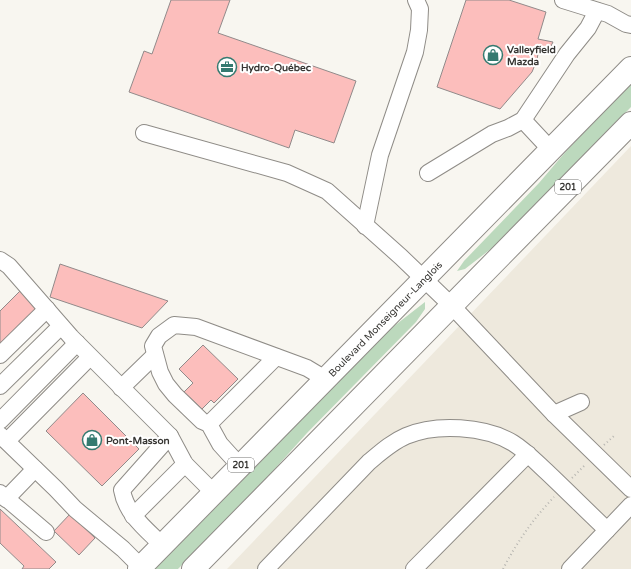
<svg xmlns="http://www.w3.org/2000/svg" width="631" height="569" viewBox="0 0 631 569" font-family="'Varela Round',sans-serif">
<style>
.built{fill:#eee9dd}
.green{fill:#bcd9bd}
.building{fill:#fcbebc;stroke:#918a8a}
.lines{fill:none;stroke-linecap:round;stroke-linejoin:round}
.minor-casing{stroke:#8f8c87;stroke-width:18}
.highway-casing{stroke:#8f8c87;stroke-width:24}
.path{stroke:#b6b5b0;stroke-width:2;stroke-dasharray:1 3;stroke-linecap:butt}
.minor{stroke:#fff;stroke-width:16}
.highway{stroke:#fff;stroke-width:22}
.labels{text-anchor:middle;stroke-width:4;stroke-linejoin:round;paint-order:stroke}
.shield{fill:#fff;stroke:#737270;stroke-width:1}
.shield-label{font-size:9px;font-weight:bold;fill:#373633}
.poi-label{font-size:10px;font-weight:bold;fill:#373633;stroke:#fff;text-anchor:start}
.street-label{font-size:10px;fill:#373633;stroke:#fff}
</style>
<rect width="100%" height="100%" fill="#f8f6f0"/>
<polygon class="built" points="631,146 631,569 227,569"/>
<g class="green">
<polygon points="631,83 631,107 501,241 465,269 457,271 464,261 539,183 562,156 593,122"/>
<polygon points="425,302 425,309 416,322 307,433 263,482 178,569 154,569 389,330"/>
</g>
<g class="building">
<polygon points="171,0 230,0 218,33 356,81 334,143 295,130 289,148 129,92 144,51 152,54"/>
<polygon points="466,0 509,0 546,12 538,39 553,42 549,50 539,47 537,60 532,72 500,109 437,87"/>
<polygon points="60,264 168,301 142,328 50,297"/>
<polygon points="22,289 40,307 0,347 0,311"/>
<polygon points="203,345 238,379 214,403 211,400 202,409 184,392 193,383 179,369"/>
<polygon points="83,393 139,449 102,486 46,431"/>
<polygon points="0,509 56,562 49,569 22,569 24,566 0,543"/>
<polygon points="70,514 95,538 79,555 54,531"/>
</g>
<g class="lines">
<g class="minor-casing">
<g id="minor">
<polyline points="563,0 608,14 626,24 631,25"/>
<polyline points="523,120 551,150"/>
<polyline points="144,133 287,173 327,191 401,257 452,306 554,414 631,489"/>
<polyline points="428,173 492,134 508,128 523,120 567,54 588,28 597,11"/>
<polyline points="365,226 380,155 415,52 419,30 420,9 416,0"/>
<polyline points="0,260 9,266 71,337 170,436 185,464 214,493"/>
<polyline points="0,355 47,309"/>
<polyline points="0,386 61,326"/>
<polyline points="121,388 155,355"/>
<polyline points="554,414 581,402"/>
<polyline points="0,421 77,343"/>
<polyline points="209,424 276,357"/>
<polyline points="0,435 56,489 75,509 123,549 141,567"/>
<polyline points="7,441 90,357"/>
<polyline points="240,466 220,444 209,424 202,421 175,395 166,384 160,372 153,346 159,336 174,325 196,327 307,368 317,374 324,380"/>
<polyline points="0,493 46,532"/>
<polyline points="6,499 35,469"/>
<polyline points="133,516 185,464"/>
<path d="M162,545C146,529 126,514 122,490L170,436"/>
<path d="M266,569L369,462C381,452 392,442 406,436C436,423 485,426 513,443C526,451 537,463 548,473C568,492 587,511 607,530"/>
<polyline points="414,569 528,454"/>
<polyline points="570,569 631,505"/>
</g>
</g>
<g class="highway-casing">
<g id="highway">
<path id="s1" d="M139,569L631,68"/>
<polyline points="193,569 631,123"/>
</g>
</g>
<g class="path">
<polyline points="604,445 615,435"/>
<polyline points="572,478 586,464"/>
<path d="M503,569C517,542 533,519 554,497"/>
</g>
<use href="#minor" class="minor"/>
<use href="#highway" class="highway"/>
</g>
<defs>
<g id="shop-ring" transform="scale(1)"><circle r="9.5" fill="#fff" stroke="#357a70" stroke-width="1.5"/><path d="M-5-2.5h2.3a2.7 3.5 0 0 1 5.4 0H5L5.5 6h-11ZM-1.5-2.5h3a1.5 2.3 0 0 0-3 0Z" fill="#357a70"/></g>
<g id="office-ring" transform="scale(1)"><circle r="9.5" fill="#fff" stroke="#357a70" stroke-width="1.5"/><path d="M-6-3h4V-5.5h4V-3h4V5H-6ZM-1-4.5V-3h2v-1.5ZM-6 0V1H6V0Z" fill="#357a70"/></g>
</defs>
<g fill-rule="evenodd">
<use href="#shop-ring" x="493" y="55"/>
<use href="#office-ring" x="227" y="67"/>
<use href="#shop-ring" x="92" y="440"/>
</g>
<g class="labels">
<g class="shield">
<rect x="555" y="180" width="26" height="14" rx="3"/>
<rect x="228" y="458" width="26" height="14" rx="3"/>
</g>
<g class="shield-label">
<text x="568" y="190">201</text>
<text x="241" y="468">201</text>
</g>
<g class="poi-label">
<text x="507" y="53">Valleyfield<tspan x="507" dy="12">Mazda</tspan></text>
<text x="241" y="71">Hydro-Québec</text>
<text x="106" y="444">Pont-Masson</text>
</g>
<g class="street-label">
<text dy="4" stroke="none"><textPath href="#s1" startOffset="351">Boulevard Monseigneur-Langlois</textPath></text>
</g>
</g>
</svg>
